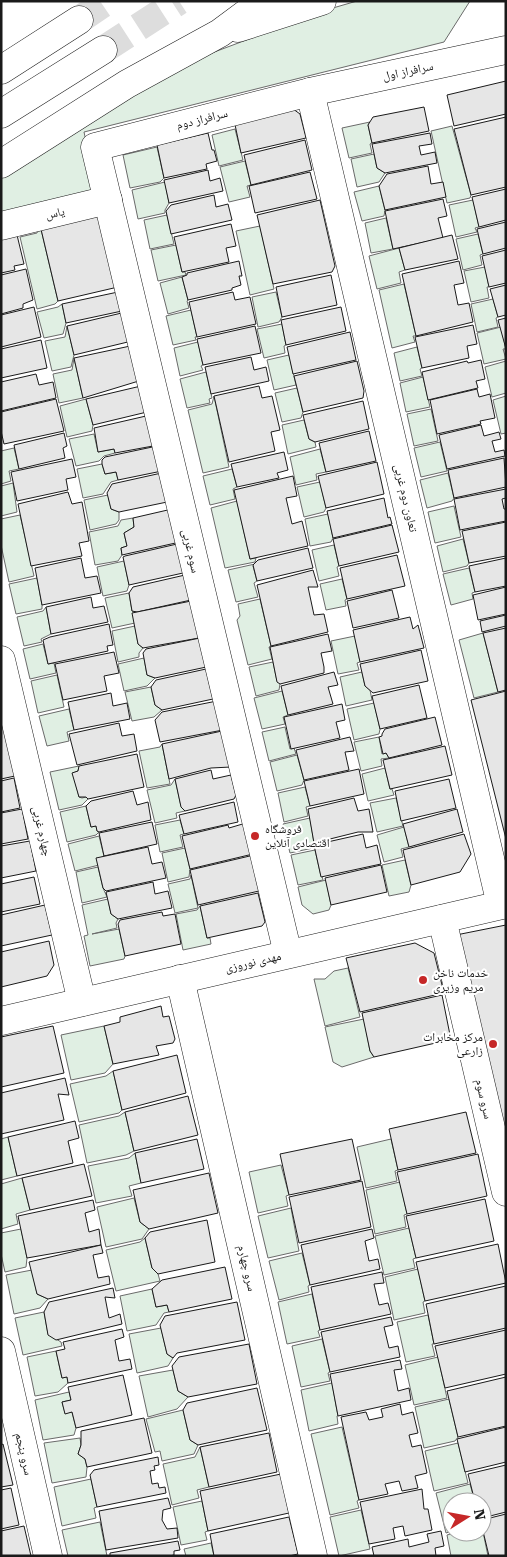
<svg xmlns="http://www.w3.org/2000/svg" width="507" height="1557" viewBox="0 0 507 1557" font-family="'Roboto Serif','Noto Naskh Arabic',serif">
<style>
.green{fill:#e0efe3;stroke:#6a6a6a}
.building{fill:#e6e6e6;stroke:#1a1a1a}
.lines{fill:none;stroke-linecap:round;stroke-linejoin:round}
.highway-tunnel{stroke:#ddd;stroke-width:28;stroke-dasharray:28 14;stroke-linecap:butt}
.minor-casing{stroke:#1a1a1a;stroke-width:29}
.highway-casing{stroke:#1a1a1a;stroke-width:29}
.minor{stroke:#fff;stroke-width:28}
.highway{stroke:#fff;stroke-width:28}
.poi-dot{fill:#c62828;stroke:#fff;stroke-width:2}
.labels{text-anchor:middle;stroke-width:4;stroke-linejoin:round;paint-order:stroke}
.street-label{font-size:12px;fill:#1a1a1a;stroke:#fff}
.poi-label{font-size:12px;fill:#1a1a1a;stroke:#fff;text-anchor:start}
</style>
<rect width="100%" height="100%" fill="#fff"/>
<g class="green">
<polygon points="357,1 470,1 444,42 84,132 95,181 90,192 1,217 1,176 101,113 209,54 326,10"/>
<polygon points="370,122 368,125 372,143 370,144 372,153 349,158 342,128"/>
<polygon points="452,126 471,195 470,198 447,203 431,131"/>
<polygon points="235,129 243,160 219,166 212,135"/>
<polygon points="157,147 164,178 160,182 130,188 123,155"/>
<polygon points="374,154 377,168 385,173 379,182 357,187 351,159"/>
<polygon points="245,161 251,185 247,186 250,197 229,202 220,167"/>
<polygon points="165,182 169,203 165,210 165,213 138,219 132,190"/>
<polygon points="379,186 385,210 384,216 362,221 354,192"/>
<polygon points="473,200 479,227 475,228 477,232 456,237 449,205"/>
<polygon points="167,215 174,244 150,249 144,220"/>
<polygon points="386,218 393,249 371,253 365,223"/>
<polygon points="40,225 58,301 55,304 37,309 20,237 37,233"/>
<polygon points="260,226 274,289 250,295 236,231"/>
<polygon points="478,234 483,254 480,255 482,265 463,270 456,239"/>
<polygon points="176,245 182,272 185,272 186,275 158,281 151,250"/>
<polygon points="399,248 405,270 399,272 401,283 377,289 369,256"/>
<polygon points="485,267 489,287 487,287 489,298 471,302 464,271"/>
<polygon points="182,277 188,300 187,301 189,308 168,314 160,283"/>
<polygon points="404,284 416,336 413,336 415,342 392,348 379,290"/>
<polygon points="276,292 282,317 279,322 258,327 252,297"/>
<polygon points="493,299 498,317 496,318 498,327 477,332 471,304"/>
<polygon points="62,304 66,323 63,334 44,338 37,312 58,307"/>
<polygon points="191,310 197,337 195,337 196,340 173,345 166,316"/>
<polygon points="282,324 286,345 284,346 285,353 264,358 257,329"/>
<polygon points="67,326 74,355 71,367 52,371 45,341 65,337"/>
<polygon points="501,327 506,349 503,349 506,359 484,364 477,333"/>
<polygon points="198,342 203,365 201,366 203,370 180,376 174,348"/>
<polygon points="417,347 422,368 420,369 422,376 400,381 394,353"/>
<polygon points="289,355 296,385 274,390 267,360"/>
<polygon points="74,358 83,398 59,403 53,374 72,370"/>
<polygon points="506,361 506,393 492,397 485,367"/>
<polygon points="206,372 212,398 209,399 210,403 187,408 180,379"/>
<polygon points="423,377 430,407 406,412 400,383"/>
<polygon points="297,388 303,412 301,418 282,422 275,393"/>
<polygon points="214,396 229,467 203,473 188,410 212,404"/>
<polygon points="506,396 506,433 501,434 493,400"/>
<polygon points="86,399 93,425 92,431 67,437 60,406"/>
<polygon points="431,409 438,441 414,446 407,414"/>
<polygon points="304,420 309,439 315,442 316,447 288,454 282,425"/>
<polygon points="94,434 98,452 114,449 115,453 104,456 99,461 76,466 69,439"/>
<polygon points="440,442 447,471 421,477 414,448"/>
<polygon points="14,448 19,469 9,471 11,481 1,484 1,451"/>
<polygon points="320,449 326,472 316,474 317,480 296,485 290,457"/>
<polygon points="102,464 105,474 116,472 118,480 111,482 103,494 83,498 77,469"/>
<polygon points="232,469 237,487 233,489 235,499 210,505 203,476"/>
<polygon points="448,473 454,498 452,501 427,508 420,480"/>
<polygon points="320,482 326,508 324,512 304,517 297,487"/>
<polygon points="13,483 17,512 1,516 1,486"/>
<polygon points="108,495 111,509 119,512 119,520 116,524 90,530 84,500"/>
<polygon points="237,501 250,559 256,558 255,562 225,568 211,508"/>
<polygon points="454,506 461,537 435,543 428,512"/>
<polygon points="328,514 333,538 331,542 310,546 305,519"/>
<polygon points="20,515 34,576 9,582 1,545 1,519"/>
<polygon points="133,518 134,527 124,533 127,546 121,548 122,555 118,561 95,565 89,532 118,526 121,520"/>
<polygon points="463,539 469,563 467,566 443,572 437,546"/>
<polygon points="334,545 339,566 337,567 339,576 319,581 312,550"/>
<polygon points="124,561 129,585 127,591 103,596 97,567"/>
<polygon points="255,564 253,566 257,581 254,583 258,597 236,602 228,570"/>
<polygon points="469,568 475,592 472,593 473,599 451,605 443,574"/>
<polygon points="37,578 42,605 42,609 16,614 9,584"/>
<polygon points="342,579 347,599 345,600 346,606 326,610 320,584"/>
<polygon points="129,593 132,611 137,612 135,623 112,628 105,598"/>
<polygon points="260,599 271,646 269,647 272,659 248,665 237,620 240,616 238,604"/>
<polygon points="46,607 51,634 41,639 42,642 24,646 17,617 43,611"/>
<polygon points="135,626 138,644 143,648 139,653 139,657 118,662 112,631"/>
<polygon points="483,633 498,692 474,698 459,640"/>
<polygon points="355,636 360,662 357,663 359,670 338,674 331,641"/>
<polygon points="43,644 48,664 54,663 56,673 30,679 23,649"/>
<polygon points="144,658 147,675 155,678 147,686 124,691 118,664"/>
<polygon points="273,662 277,681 280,684 279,690 256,696 249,667"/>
<polygon points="362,672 365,686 370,690 372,700 346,706 340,677"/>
<polygon points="57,675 64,707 38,713 31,681"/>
<polygon points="151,687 155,705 162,710 154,717 132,721 125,692"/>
<polygon points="282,691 288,715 283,717 285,724 262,729 254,698"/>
<polygon points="374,703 380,729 379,734 354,740 347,709"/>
<polygon points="69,709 74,730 67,732 69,741 47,746 39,716"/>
<polygon points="285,727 290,749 294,748 296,754 269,761 262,732"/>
<polygon points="379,737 382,754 386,753 389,758 381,759 382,766 361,771 354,742"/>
<polygon points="162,744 170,784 147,788 139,751 160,747"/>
<polygon points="297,755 304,780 302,785 277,791 270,762"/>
<polygon points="79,766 78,771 73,773 79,797 82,798 86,797 88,799 82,805 59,810 50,772"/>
<polygon points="385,768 390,789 392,789 394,795 368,801 362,774"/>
<polygon points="175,779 181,806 185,811 176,813 177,818 155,823 147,790 171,785"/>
<polygon points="305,787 310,806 306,807 308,816 284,822 278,793"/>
<polygon points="396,798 403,826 377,832 370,803"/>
<polygon points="86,806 91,827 96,826 97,831 99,832 96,835 67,842 60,812"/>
<polygon points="310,818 314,843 312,844 313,848 290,853 283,824"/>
<polygon points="180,820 184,834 180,835 183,847 160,852 155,825"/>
<polygon points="404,827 409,847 401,849 403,857 384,862 377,835"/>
<polygon points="99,836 104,856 98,859 99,865 75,871 68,844"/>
<polygon points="185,848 190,869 189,877 168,882 162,853"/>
<polygon points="315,850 321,876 322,876 323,880 298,885 291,855"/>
<polygon points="405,860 411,885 409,892 389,896 382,865"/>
<polygon points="98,867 103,888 107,897 82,903 76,872"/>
<polygon points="191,875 198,908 175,913 168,884 190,879"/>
<polygon points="326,880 331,905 329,910 313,914 302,905 298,887"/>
<polygon points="108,899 111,914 118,919 116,923 117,928 92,934 119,929 125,956 124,959 90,966 84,936 88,935 82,905"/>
<polygon points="200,906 207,938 210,938 211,944 183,950 176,914 197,910"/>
<polygon points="348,968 360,1017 325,1026 314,979 325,979 334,971"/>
<polygon points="364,1019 370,1051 374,1057 342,1067 333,1062 325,1027"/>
<polygon points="104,1026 113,1064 105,1073 71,1080 61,1035"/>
<polygon points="113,1071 122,1110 119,1113 79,1122 70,1084 106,1076"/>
<polygon points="125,1112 134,1151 126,1155 87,1163 79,1125 119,1116"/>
<polygon points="8,1137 17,1176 1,1180 1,1139"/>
<polygon points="391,1139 398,1170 395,1171 397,1181 366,1188 357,1147"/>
<polygon points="135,1153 141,1183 129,1186 132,1196 96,1203 88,1166 129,1158"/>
<polygon points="281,1165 289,1195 286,1196 288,1206 258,1213 249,1172"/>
<polygon points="22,1178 30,1210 16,1214 18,1224 1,1229 1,1184"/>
<polygon points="400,1182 407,1214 404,1215 406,1227 375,1234 366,1190"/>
<polygon points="134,1198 140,1222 149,1229 142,1239 106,1247 97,1207"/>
<polygon points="291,1208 299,1251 268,1258 258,1216"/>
<polygon points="409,1228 416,1258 413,1259 415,1268 384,1275 375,1236"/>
<polygon points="21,1229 27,1258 26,1267 5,1272 1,1254 1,1233"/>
<polygon points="145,1238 152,1268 158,1274 160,1281 116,1291 106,1250 140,1242"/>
<polygon points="302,1253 310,1285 308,1286 309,1292 279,1300 269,1261"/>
<polygon points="418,1269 425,1301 423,1302 425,1313 394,1320 385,1277"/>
<polygon points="32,1270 37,1294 48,1299 40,1308 14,1314 6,1275"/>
<polygon points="152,1289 156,1307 167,1305 169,1312 164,1313 156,1325 127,1331 120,1296"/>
<polygon points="312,1294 320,1330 318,1331 320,1337 287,1344 278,1302"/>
<polygon points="44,1312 48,1334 61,1342 62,1346 23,1355 15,1318"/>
<polygon points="428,1315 434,1344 432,1344 435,1356 406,1362 397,1322"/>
<polygon points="161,1328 167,1354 173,1358 168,1366 137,1373 129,1334"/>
<polygon points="322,1339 330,1372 328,1373 330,1381 301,1387 292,1346"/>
<polygon points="56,1351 62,1378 67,1377 68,1383 58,1392 35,1396 27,1357"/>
<polygon points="438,1357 447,1398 414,1405 405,1365"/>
<polygon points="173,1370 178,1391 188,1397 177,1409 148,1417 139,1376"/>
<polygon points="332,1383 338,1416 337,1416 338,1424 309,1431 301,1390"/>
<polygon points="69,1392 71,1400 62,1402 65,1413 72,1412 76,1428 74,1435 43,1440 35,1400"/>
<polygon points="449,1399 458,1437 455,1441 424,1448 415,1407"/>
<polygon points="183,1410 190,1440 198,1445 194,1454 162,1461 160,1451 155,1452 146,1419"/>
<polygon points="342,1427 359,1500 357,1501 359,1508 330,1515 311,1434"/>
<polygon points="80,1438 81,1445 78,1454 85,1459 87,1467 86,1477 52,1483 44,1443"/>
<polygon points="458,1443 468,1483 434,1491 425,1451"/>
<polygon points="200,1447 209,1487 197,1490 199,1498 172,1505 163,1464 195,1457"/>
<polygon points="91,1479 97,1507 94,1508 96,1518 62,1526 54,1487"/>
<polygon points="470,1484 475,1502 452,1502 452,1531 446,1533 436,1493"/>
<polygon points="202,1501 208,1531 205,1532 207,1540 181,1545 173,1507"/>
<polygon points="361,1510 370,1549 339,1556 330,1517"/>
<polygon points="100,1522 107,1556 68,1556 62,1530"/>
<polygon points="482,1527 488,1556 451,1556 447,1535 458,1532 482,1532"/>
<polygon points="211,1543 214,1556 186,1556 184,1549"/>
</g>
<g class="building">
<polygon points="506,81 506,114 454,126 447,95"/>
<polygon points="289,106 300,114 306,138 241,153 234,120"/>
<polygon points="424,107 429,131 372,143 368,125 373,117"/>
<polygon points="506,117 506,187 471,195 454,129"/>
<polygon points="208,133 212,150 214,150 217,161 206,164 207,169 164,178 157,145"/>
<polygon points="430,133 432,144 419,146 421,155 435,152 437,163 385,173 377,168 372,144"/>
<polygon points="305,140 312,170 251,185 244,155"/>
<polygon points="428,166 431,184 443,182 446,197 385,210 379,186 387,174"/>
<polygon points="208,170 210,181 220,178 223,191 169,203 164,180"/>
<polygon points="310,172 317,199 255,213 249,186"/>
<polygon points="506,189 506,220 479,227 472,197"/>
<polygon points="214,195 216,207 228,204 232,220 171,234 166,211 171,205"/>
<polygon points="443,199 447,216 438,218 443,238 393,249 385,211"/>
<polygon points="320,200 335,266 332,272 273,284 257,215"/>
<polygon points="94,212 105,221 118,287 58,301 40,225"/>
<polygon points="506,222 506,248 483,254 477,229"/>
<polygon points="231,224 236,246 226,248 229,262 182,272 174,237"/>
<polygon points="17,235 24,264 14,266 15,270 1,273 1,239"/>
<polygon points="452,235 458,259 405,270 399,248"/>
<polygon points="506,250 506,283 489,287 482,256"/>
<polygon points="239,261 242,276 239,276 241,285 232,288 232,290 188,300 182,277 187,275 187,273"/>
<polygon points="459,261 464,283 454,285 458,305 469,303 473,322 416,336 402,274"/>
<polygon points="26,269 33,300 23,304 23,308 1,314 1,275"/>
<polygon points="331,275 337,305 282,317 276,287"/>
<polygon points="506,285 506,315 498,317 490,289"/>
<polygon points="118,292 122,311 66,323 62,304"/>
<polygon points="233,292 235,300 250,297 256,324 197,337 189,302"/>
<polygon points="34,307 41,337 1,347 1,315"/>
<polygon points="341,307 346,331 286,345 281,320"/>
<polygon points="130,311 136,340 74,355 67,326"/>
<polygon points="506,318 506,349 498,320"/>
<polygon points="473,325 477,344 467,346 469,358 422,368 415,337"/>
<polygon points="255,326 261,353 203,365 197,339"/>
<polygon points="350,332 356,360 293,374 287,347"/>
<polygon points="41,340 47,368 1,378 1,349"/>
<polygon points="135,345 142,380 83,398 74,358"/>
<polygon points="251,357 254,370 266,367 269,381 211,394 205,367"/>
<polygon points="481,360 485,379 476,381 478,388 428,400 422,372 467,361 468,363"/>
<polygon points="357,361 364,391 363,398 303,412 294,376"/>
<polygon points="36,374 39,385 53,382 56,398 1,411 1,382"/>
<polygon points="141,386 147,412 93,425 86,399"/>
<polygon points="259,386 262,398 272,396 280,430 271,432 275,451 229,462 214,396"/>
<polygon points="477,389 479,397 490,394 495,418 480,421 481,424 437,434 430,400"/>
<polygon points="56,399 64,431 4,444 1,431 1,412"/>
<polygon points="363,401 369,429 315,442 309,439 303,415"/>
<polygon points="146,416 153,446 115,453 114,449 98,452 94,428"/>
<polygon points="481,425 484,436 499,432 501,439 492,441 495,452 504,450 505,456 447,469 439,435"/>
<polygon points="369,431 376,461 326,472 319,443"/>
<polygon points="64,433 67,446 63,448 65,458 19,469 14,445"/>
<polygon points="157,446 162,471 118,480 116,472 105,474 102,464 102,460 105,457"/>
<polygon points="284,452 288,470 277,473 279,478 237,487 231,464"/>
<polygon points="504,458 506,487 454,498 448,470"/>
<polygon points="72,459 76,477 66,479 68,490 17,501 11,472"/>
<polygon points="377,462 384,494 326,508 318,476"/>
<polygon points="166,472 172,501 119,512 111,509 107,493 112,484"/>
<polygon points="293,476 297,496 286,498 292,524 302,521 308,546 250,559 234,490"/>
<polygon points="506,489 506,498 502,499 504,509 506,509 506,521 460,530 454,499"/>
<polygon points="68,492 72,504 82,502 89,541 79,543 82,556 31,566 18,504"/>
<polygon points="384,498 388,518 390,517 392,524 333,538 327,511"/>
<polygon points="172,509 180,542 122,555 121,548 127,546 124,533 134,527 133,518"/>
<polygon points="506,522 506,556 469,563 462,531"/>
<polygon points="392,525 399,552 339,566 333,539"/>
<polygon points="177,544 183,573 129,585 123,557 125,556"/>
<polygon points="308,548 313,568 257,581 253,565 258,560"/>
<polygon points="397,555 405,586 347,599 340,568"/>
<polygon points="81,558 85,578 97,576 101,593 42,605 35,568"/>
<polygon points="506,558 506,586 475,592 469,566"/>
<polygon points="313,570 318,587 308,587 314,615 324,614 328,632 271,646 257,585"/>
<polygon points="185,575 191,600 137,612 132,611 129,593 133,587"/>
<polygon points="506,587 506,614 478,620 473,595"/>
<polygon points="392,590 399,618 353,628 347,601"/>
<polygon points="91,597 93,608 104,606 108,622 51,634 46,607"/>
<polygon points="196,600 199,638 143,648 138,644 132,613"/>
<polygon points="506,615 506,626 482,632 480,621"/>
<polygon points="410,617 413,629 418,625 424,648 360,662 353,630"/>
<polygon points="109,624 113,645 107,646 108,651 48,664 43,640 50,637"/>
<polygon points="506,628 506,690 498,692 483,633"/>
<polygon points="328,634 332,651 321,653 324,667 324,673 280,684 277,682 270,647"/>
<polygon points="205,637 211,666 155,678 147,675 143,653 146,649"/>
<polygon points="421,650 428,681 373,693 365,686 360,664"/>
<polygon points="114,652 119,673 104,676 107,691 63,700 55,664"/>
<polygon points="206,669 213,699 162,710 155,705 151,687 156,680"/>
<polygon points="334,672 338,685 328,687 333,704 288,715 281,686"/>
<polygon points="419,685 427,718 380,729 372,696"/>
<polygon points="506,691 506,839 471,700"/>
<polygon points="111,693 113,706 127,703 130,719 74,730 68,702"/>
<polygon points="217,701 223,730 160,742 155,720 162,712"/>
<polygon points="342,704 345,720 336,722 340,738 291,749 284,717"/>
<polygon points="435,717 442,745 389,758 386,753 383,754 379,737 382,736 382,734 385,729"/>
<polygon points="1,718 15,776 1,779"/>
<polygon points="119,723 122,736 134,734 137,751 77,765 69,734"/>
<polygon points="222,731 231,767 211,768 169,779 162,744"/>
<polygon points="350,737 354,751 345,752 349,770 304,780 296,750"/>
<polygon points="445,746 452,775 390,789 383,760"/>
<polygon points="137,754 144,787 88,799 86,797 79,797 72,773 78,771 79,766"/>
<polygon points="359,769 364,794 310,806 304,781"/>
<polygon points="211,770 213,779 231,775 236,795 234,799 185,811 181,807 175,779"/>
<polygon points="14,778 20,808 1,812 1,781"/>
<polygon points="449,779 456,808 401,821 395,791"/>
<polygon points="133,791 137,805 148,802 151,820 99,832 97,831 96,826 91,827 86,806 91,801"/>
<polygon points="354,798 358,811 369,809 373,832 358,832 314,843 308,809"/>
<polygon points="234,802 238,822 184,834 179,815"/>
<polygon points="22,809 28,839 1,844 1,813"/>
<polygon points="457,809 463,832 409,847 403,824"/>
<polygon points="152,822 157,844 104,856 99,833"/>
<polygon points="246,823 253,854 190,869 182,836 228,825 229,828"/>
<polygon points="363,834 366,848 377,845 381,864 321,877 314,845"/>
<polygon points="464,834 471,854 460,872 411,885 403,850"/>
<polygon points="30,841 36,871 1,878 1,846"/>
<polygon points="148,847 152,864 162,862 166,878 106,891 103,888 96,858"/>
<polygon points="254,855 259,891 198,905 190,870"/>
<polygon points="381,865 387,892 331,905 325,878"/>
<polygon points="34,877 40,904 1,912 1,884"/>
<polygon points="153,882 155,894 168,891 172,908 118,919 111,914 106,892"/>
<polygon points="258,893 265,922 262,926 207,938 200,906"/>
<polygon points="45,905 52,935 1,946 1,915"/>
<polygon points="162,912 163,916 175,914 181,944 125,956 118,924 120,920"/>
<polygon points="506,925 506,1152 456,935"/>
<polygon points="49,941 54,965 47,976 1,987 1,952"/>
<polygon points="415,943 434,953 444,993 360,1012 346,958"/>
<polygon points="442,995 450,1035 449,1040 374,1057 370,1051 362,1013"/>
<polygon points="161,1006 163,1017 169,1016 175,1039 173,1043 156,1046 159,1055 113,1064 104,1026 120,1022 120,1017"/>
<polygon points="53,1026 64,1073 1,1087 1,1037"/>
<polygon points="177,1055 186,1093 122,1110 113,1071"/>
<polygon points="65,1078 69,1095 58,1094 64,1120 1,1134 1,1093"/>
<polygon points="188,1096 198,1135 134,1151 125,1112"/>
<polygon points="466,1112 476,1153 398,1170 389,1129"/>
<polygon points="75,1121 79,1138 68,1141 73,1163 17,1176 8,1137"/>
<polygon points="197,1139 204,1169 141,1183 135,1153"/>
<polygon points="352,1139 361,1180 289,1195 280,1154"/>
<polygon points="478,1154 487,1196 407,1214 397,1172"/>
<polygon points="84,1164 92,1196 30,1210 22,1178"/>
<polygon points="209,1173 218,1213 149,1229 140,1222 133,1190"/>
<polygon points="362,1181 371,1227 299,1243 289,1197"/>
<polygon points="485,1199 494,1241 416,1258 406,1216"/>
<polygon points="93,1200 95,1210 85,1213 89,1232 99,1229 101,1245 27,1258 18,1216"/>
<polygon points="207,1220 215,1262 158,1274 152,1268 145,1238 150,1232"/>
<polygon points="372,1229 374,1238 365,1241 369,1261 378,1259 380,1269 310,1285 301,1245"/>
<polygon points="498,1244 506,1283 425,1301 416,1262"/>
<polygon points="101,1245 103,1253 93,1255 98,1278 109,1276 110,1284 48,1299 37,1294 29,1262"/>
<polygon points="225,1267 232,1299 169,1312 167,1305 156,1307 152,1289 162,1280"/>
<polygon points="382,1272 384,1283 374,1284 379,1305 388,1303 391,1314 320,1330 311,1287"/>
<polygon points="506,1286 506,1328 434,1344 426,1304"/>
<polygon points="113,1288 115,1298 105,1297 109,1318 120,1314 122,1324 56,1340 48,1335 44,1312 49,1302"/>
<polygon points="237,1302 245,1340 177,1353 173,1358 167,1354 160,1325 165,1316"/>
<polygon points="391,1317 393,1325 384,1327 389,1348 398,1346 400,1357 330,1372 321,1332"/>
<polygon points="122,1329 124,1337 115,1340 119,1361 130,1359 132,1369 68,1383 67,1377 62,1378 56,1351 65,1349 63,1342"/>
<polygon points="506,1330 506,1374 445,1388 435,1346"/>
<polygon points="249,1344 257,1384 188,1397 178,1391 172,1366 179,1357"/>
<polygon points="400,1360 402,1369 394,1370 398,1391 409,1388 411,1400 338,1416 330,1374"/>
<polygon points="123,1375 132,1415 76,1428 72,1412 65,1414 62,1402 71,1400 68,1387"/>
<polygon points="506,1377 506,1426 458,1437 447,1391"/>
<polygon points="257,1388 267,1430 198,1445 190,1440 183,1410 187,1403"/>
<polygon points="400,1404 402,1415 413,1412 418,1433 409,1435 412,1447 421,1445 427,1473 415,1476 418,1488 402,1491 399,1481 385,1484 388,1494 359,1500 341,1417 366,1412 369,1420 383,1417 381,1409"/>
<polygon points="144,1418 152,1453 87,1467 85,1459 78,1454 81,1445 81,1431"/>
<polygon points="506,1427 506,1462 465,1472 457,1439"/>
<polygon points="269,1433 277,1472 209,1487 200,1447"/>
<polygon points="3,1444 13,1485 1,1487 1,1445"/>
<polygon points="158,1457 159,1465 154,1466 155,1470 150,1471 152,1484 158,1483 159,1488 165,1487 166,1493 97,1507 90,1475 94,1470"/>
<polygon points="506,1465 506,1512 482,1518 482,1502 475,1502 468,1474"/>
<polygon points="281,1474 289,1513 208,1531 200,1491"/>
<polygon points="11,1488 19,1525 1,1529 1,1490"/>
<polygon points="422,1489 424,1509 428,1509 432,1530 405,1536 403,1526 393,1528 395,1539 369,1544 360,1502"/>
<polygon points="168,1498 171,1508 163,1510 162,1520 167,1529 177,1528 178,1538 106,1550 99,1511"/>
<polygon points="506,1514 506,1556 489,1556 482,1527 482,1520"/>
<polygon points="289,1517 298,1554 289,1556 214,1556 210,1534"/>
<polygon points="24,1526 31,1556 1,1556 1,1531"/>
<polygon points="441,1531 444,1546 435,1548 436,1556 374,1556 372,1547 408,1539 409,1547 429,1542 427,1534"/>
<polygon points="178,1541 180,1550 174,1551 174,1555 169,1556 110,1556 110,1553"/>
</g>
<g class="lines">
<g class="highway-tunnel">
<polyline points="79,20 107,1"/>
<polyline points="103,50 179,1"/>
</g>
<g class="minor-casing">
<g id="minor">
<polyline points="310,92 501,905"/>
<polyline points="1,226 108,200"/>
<polyline points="1,660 82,1002"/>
<polyline points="442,919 506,1192"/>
<polyline points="288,954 95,147 310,92 506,50"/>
<polyline points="180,979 313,1556"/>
<polyline points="1,1021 506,904"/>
<polyline points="1,1351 48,1556"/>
</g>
</g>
<g class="highway-casing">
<g id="highway">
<polyline points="238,28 322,1"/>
<polyline points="1,70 79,20"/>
<polyline points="1,114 103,50"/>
<polyline points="1,164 127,84 220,33 263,1"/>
</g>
</g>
<use href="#minor" class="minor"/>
<use href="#highway" class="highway"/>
</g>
<g class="poi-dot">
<circle cx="255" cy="836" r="5"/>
<circle cx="423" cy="980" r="5"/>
<circle cx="493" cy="1044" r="5"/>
</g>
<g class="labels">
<g class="street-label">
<text transform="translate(408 71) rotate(-12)" y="4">سرافراز اول</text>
<text transform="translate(202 119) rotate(-14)" y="4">سرافراز دوم</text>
<text transform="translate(55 213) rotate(-13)" y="4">یاس</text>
<text transform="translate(406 498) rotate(77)" y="4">تعاون دوم غربی</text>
<text transform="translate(191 551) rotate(77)" y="4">سوم غربی</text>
<text transform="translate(42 831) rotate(77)" y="4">چهارم غربی</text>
<text transform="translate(253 962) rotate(-13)" y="4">مهدی نوروزی</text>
<text transform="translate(484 1099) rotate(77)" y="4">سرو سوم</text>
<text transform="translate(247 1268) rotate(77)" y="4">سرو چهارم</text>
<text transform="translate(24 1454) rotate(77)" y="4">سرو پنجم</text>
</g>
<g class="poi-label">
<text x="265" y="833">فروشگاه<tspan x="265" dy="14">اقتصادی آنلاین</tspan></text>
<text x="433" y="977">خدمات ناخن<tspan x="433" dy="14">مریم وزیری</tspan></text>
<text x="483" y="1041" text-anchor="end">مرکز مخابرات<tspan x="483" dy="14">زارعی</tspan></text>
</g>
</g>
<rect width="507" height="1557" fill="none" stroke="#1a1a1a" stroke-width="5"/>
<g transform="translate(467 1517) rotate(79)"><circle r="24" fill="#ffffff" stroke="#a3a3a3"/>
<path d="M0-4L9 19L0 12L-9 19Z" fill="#c62828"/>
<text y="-8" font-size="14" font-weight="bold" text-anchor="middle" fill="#1a1a1a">N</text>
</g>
</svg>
